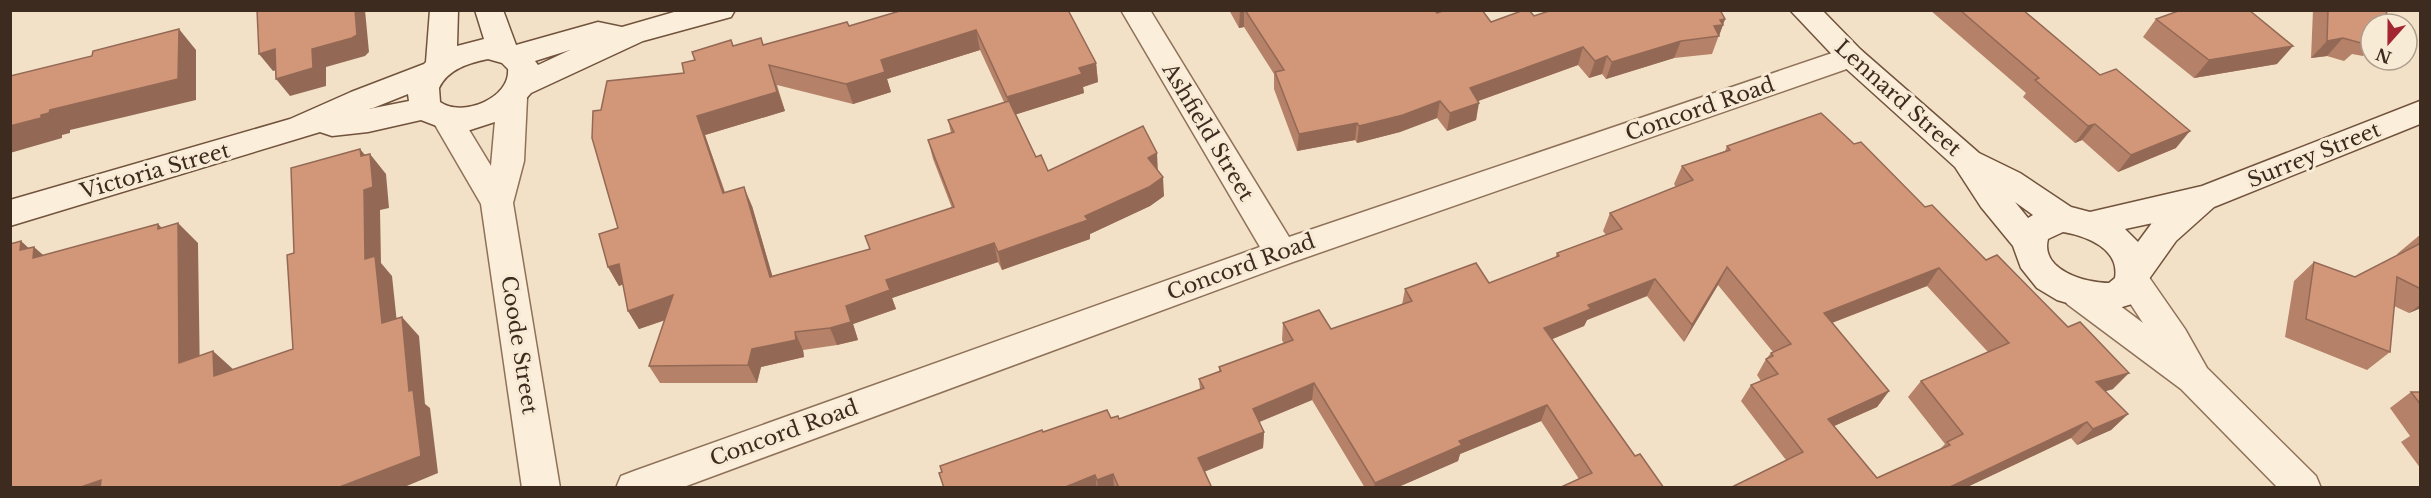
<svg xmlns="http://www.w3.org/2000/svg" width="2431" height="498" viewBox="0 0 2431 498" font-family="'Libre Baskerville',serif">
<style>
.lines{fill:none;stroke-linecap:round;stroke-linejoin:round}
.street-casing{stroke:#8f715a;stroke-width:3}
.secondary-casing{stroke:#71523d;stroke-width:3}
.street{fill:#fbeeda;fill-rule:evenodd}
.secondary{fill:#fbeeda;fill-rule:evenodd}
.wall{fill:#b58168;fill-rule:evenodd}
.shaded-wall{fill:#936955}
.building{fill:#d29679;stroke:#936955;stroke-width:1.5;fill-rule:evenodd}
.labels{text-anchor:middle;stroke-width:6;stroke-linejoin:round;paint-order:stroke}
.street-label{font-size:21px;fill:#3e2b1f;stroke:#f8ebd6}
</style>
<rect width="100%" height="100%" fill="#f2e1c6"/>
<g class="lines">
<g class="street-casing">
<g id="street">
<polygon points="1121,10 1150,10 1289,237 1841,50 1851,46 1861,50 1866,57 1861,64 1293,262 681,488 616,488 621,476 634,471 1260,247"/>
<polygon points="512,87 523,90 527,98 524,161 513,203 560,488 522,488 481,204 431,118 435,110 446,107 457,110 491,166 497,98 501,90"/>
<polygon points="2132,266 2144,270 2185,329 2207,368 2316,476 2321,488 2278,488 2181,389 2067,304 2062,294 2067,284 2079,280 2091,284 2143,323 2115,280 2120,270"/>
</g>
</g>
<g class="secondary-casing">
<g id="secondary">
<path d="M430,10H458L457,46L484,39L475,10H503L516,45L598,22L622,27L681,10H735L731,17L643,41L531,93L515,111L498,121L467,131L447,130L421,120L368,132L332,136L320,132L10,226V200L290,119L351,92L424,64L426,62ZM570,50L538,65L535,61ZM488,59L502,63L508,69C511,98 462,118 440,102L439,88C448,69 469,63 488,59ZM408,94L409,101L369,109L373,108Z"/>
<path d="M1790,10H1822L1861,50L1979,153L2020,173L2071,207L2090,212L2202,186L2420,101V124L2214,207L2176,241L2149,279L2139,298L2132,304L2109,311L2091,310L2057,300L2037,288L2021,268L2013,246L1981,207L1955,167L1841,64ZM2015,202L2033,215L2028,218ZM2152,223L2138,242L2125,229L2153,223ZM2063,232C2087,236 2120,249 2115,278L2109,283C2085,283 2040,270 2048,239Z"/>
</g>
</g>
<use href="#street" class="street"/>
<use href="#secondary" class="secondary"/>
</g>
<g class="wall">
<path d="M903,10L1096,63L1098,82L1083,87L1084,93L1016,114L1036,157L1048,171H1158L1164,196L1150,206L1090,234V239L1002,270L998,262L892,298L896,309L853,324L858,340L837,345L803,350L804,357L761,367L757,383H660L649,366L665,320L639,329L628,311L623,284L619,286L608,267L618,228L601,110L684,73L695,60L731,40L733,46L764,45L849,26ZM980,50L1004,102L948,120L951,133L928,140L933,159L952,208L870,249L772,276L752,206L725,192L705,135L785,111L777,85L853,104L891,92L887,79Z"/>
<polygon points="1229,10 1435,10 1437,13 1491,22 1534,16 1725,19 1712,54 1674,58 1606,79 1602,74 1589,78 1578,65 1478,101 1476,120 1447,131 1437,118 1400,132 1357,143 1355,140 1297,151 1274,89 1274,74 1244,27 1239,28"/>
<polygon points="1930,10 2023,10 2176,148 2118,172 2082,140 2075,143 2023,97 2026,93"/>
<polygon points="2313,10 2386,10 2371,24 2371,55 2366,53 2363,56 2352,54 2344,61 2327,56 2311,58"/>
<polygon points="2156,19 2277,64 2194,78 2143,37"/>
<path d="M1854,144L1925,207L2113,389L2105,391L2128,414L2111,430L2077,445L2071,438L1965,488H1730L1786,460L1741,401L1751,385L1761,381L1757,375L1766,359L1771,353L1773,352L1718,285L1684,342L1647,296L1587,320L1584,326L1552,339L1635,456L1579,479L1541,421L1460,454L1458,461L1396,488H1365L1312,400L1259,422L1264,432L1263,448L1205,471L1212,488H944L1043,432L1111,418L1119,419L1200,389L1199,379L1219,371V367L1284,344L1282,340L1283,323L1331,329L1402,305L1405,289L1489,283L1555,258L1557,253L1606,235L1603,231L1610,213L1676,187L1674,184L1682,166L1725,151L1727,146ZM1927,286L1988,352L1921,381L1908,397L1945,444L1940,449L1877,478L1834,426L1877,407L1889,391L1832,323Z"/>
<polygon points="2421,234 2421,308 2409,313 2394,306 2390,352 2367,370 2285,337 2294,281 2314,262 2355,277 2398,255 2397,254"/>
<polygon points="2411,392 2421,392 2421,469 2401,442 2410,436 2390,408"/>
</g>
<g class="shaded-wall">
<polygon points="355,10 365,10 369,52 365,56 326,67 326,86 290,96 276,79 312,49"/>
<polygon points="1240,10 1244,10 1244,27 1239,28"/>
<polygon points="1725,19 1723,25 1719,36 1714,26 1720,20"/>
<polygon points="179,29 196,50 196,100 70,130 70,133 62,135 62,138 10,153 10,126 41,115"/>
<polygon points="976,30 980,50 887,79 891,92 853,104 846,84 881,60"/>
<polygon points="2343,38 2327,56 2311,58 2327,41"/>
<polygon points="1681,41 1674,58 1606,79 1612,62"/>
<polygon points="2293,46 2277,64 2194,78 2209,60"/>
<polygon points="1583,47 1578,65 1467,105 1470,88"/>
<polygon points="275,49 289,67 273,71 259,54"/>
<polygon points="1607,56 1602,74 1589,78 1595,61"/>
<polygon points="1096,63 1098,82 1083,87 1084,93 1011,116 1007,97 1079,68"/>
<polygon points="769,65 785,111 705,135 731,212 723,193 697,116"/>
<polygon points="1440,101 1437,118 1400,132 1357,143 1359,126"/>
<polygon points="1479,103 1476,120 1447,131 1450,113"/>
<polygon points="1357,123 1355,140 1297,151 1299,134"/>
<polygon points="2095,124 2082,140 2075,143 2088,126"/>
<polygon points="2190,131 2176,148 2118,172 2131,155"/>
<polygon points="360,149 371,162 370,154 386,174 389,208 380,210 381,263 392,276 399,342 382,323 365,259"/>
<polygon points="1157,153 1158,173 1148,158"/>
<polygon points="1163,177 1164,196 1150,206 1090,234 1090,239 1002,270 998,252 1085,216"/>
<polygon points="744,187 752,206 778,295 770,277"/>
<polygon points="178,223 198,243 200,382 179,363 158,229 158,224 178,244"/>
<polygon points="21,241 33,252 34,247 57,267 56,278 20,250"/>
<polygon points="994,243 998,262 892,298 896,309 853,324 858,340 837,345 830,328 846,306 886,280"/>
<polygon points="619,264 629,282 619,286 608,267"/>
<polygon points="1727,267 1718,285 1684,342 1692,325"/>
<polygon points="1939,268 1927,286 1813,330 1824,313"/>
<polygon points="1655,279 1647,296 1587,320 1584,326 1538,345 1544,328 1588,305"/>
<polygon points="673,295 683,314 639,329 628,311"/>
<polygon points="2421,304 2421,308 2409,313"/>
<polygon points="402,317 419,336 425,404 430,408 438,473 402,488 337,488 409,391"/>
<polygon points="795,332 803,350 804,357 761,367 757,383 748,365 752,349"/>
<polygon points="213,351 234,370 214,376"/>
<polygon points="2129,373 2113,389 2080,399 2096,382"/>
<polygon points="1314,383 1312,400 1252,425 1253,409"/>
<polygon points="1889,391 1877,407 1816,434 1828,419"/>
<polygon points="1547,405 1541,421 1460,454 1458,461 1396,488 1374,488 1375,483 1459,441"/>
<polygon points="2128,414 2111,430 2077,445 2093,429"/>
<polygon points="2087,422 2071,438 1965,488 1948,488"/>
<polygon points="1264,432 1263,448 1199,474 1198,458"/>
<polygon points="1113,474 1114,488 1098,488 1097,480"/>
<polygon points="1095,475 1097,488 1063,488"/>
<polygon points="101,480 111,488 78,488"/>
</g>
<g class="building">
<polygon points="257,10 355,10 357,35 352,38 312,49 313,68 276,79 275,49 259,54"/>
<polygon points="903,10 1068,10 1096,63 1079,68 1082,74 1007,97 976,30 881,60 885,72 846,84 769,65 777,92 697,116 723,193 744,187 770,277 870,249 865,236 954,207 928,140 954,132 948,120 1009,101 1036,157 1041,155 1048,171 1143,126 1157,153 1148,158 1163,177 1149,187 1085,216 1088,220 998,252 994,243 886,280 890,290 846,306 851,322 830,328 795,332 796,340 752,349 748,365 649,366 673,295 628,311 619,264 608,267 599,234 618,228 592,138 593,111 601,110 607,81 684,73 682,63 695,60 692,52 731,40 733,46 761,38 763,45 847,22 849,26"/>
<polygon points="1245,10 1435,10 1437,13 1445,10 1482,10 1491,22 1524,10 1529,10 1534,16 1552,10 1720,10 1725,19 1720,20 1723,25 1714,26 1719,36 1681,41 1612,62 1607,56 1595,61 1583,47 1470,88 1479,103 1450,113 1440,101 1403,115 1359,126 1357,123 1299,134 1275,72 1284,70"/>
<polygon points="1960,10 2023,10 2100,75 2116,69 2190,131 2131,155 2095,124 2088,126 2035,80 2039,78"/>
<polygon points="2181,10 2249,10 2293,46 2209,60 2156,19"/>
<polygon points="2328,10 2386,10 2389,24 2371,24 2371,36 2369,36 2361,43 2343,38 2327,41"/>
<polygon points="179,29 178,79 50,110 49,113 41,115 41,118 10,126 10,76 92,56 93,51"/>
<path d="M1821,113L1854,144L1861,142L1925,207L1932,205L1986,260L1997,255L2068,327L2080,322L2129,373L2096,382L2128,414L2093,429L2087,422L1948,488H1730L1803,452L1751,385L1778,374L1766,359L1773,356L1771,353L1791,344L1727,267L1692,325L1655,279L1588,305L1591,309L1544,328L1635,456L1640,454L1664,488H1559L1592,473L1547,405L1459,441L1462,445L1375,483L1314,383L1253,409L1264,432L1198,458L1212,488H1119L1113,474L1097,480L1095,475L1063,488H944L939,473L942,472L940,466L1042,430L1043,432L1107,410L1111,418L1118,416L1119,419L1204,388L1199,379L1221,371L1219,367L1293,340L1283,323L1319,310L1331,329L1412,301L1405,289L1476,263L1489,283L1559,256L1557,253L1622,229L1610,213L1693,180L1682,166L1730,150L1727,146ZM1939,268L2009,343L1921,381L1963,434L1947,442L1950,445L1877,478L1828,419L1889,391L1824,313Z"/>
<polygon points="360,149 361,156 370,154 373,187 364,190 365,259 375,256 382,323 402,317 409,391 413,390 421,456 337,488 100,488 101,480 78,488 10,488 10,244 21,241 20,250 34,247 33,258 158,224 158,229 178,223 179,363 213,351 214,376 293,349 287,255 294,253 291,168"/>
<polygon points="2421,243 2421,289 2397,277 2390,352 2306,319 2314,262 2355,277"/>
<polygon points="2411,392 2421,392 2421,405"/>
</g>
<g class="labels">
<g class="street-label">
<text transform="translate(1898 98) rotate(42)" y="7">Lennard Street</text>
<text transform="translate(1700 109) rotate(-19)" y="7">Concord Road</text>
<text transform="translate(1208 132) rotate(59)" y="7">Ashfield Street</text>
<text transform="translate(2314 155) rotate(-22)" y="7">Surrey Street</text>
<text transform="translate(155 171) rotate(-16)" y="7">Victoria Street</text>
<text transform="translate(1241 267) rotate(-20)" y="7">Concord Road</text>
<text transform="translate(519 345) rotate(81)" y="7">Coode Street</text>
<text transform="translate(784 433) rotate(-20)" y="7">Concord Road</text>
</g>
</g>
<rect width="2431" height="498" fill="none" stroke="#3e2b1f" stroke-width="24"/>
<g transform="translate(2389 42) rotate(201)"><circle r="28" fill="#f8ebd6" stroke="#ae9e8d" stroke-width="1.5"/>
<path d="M0-4.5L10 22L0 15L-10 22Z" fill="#a22531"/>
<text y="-9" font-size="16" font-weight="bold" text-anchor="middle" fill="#3e2b1f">N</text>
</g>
</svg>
